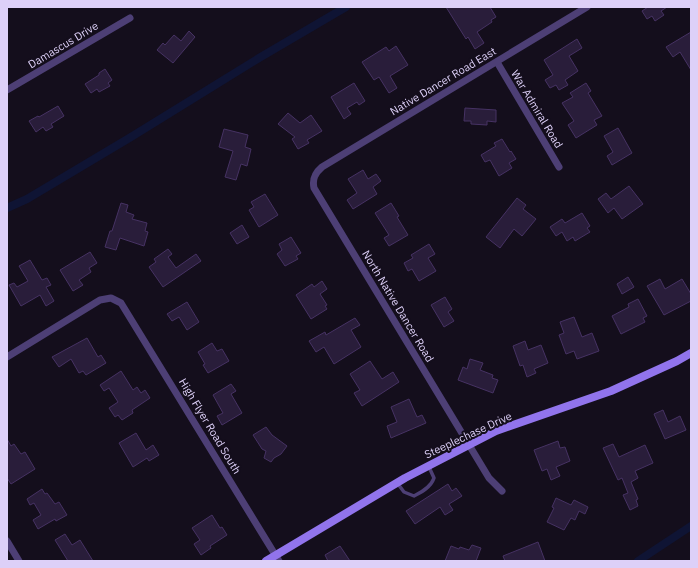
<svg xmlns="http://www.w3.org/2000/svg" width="698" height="568" viewBox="0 0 698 568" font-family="'IBM Plex Sans',sans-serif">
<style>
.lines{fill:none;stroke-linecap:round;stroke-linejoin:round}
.canal{stroke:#0f1434;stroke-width:8}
.building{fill:#291d3a;stroke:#463263}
.lane{stroke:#4d3f75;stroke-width:3.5}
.street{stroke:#4d3f75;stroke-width:7}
.secondary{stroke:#9174ec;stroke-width:8}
.labels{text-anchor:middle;stroke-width:4;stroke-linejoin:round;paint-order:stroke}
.street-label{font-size:11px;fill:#ddd0f8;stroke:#140e1c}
</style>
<rect width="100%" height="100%" fill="#140e1c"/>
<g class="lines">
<g class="canal">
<polyline points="7,208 27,199 131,137 259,58 346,7"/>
<polyline points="638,561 691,526"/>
</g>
</g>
<g class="building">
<polygon points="446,7 490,7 496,17 491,20 492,22 477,32 484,43 475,49 468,37 466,39"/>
<polygon points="648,7 667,7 661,11 664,15 655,21 652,16 647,19 642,11"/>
<polygon points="189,31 195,37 173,63 157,50 163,43 165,45 174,35 181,41"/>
<polygon points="691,32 691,70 680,52 673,57 666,47"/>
<polygon points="577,39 582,48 569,56 578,71 565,80 568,85 559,90 556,85 550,88 545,80 553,75 544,60"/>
<polygon points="396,46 408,65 390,76 397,88 389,93 379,77 374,80 362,62 386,47 389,51"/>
<polygon points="105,69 112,80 108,83 110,86 99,92 97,89 91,93 85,84 99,75 99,73"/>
<polygon points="354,83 365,101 359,105 357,102 347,108 351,114 344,119 331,97"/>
<polygon points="586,83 591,91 588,93 602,116 594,120 597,125 576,138 568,125 574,121 562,103 573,97 570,93"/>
<polygon points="58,106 64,116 51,124 53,127 46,131 43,127 36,132 29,121 38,116 39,117"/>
<polygon points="465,108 496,110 496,122 487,121 487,125 471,124 471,121 464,121"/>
<polygon points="288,113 300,123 311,115 322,131 307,140 309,143 298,149 292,139 295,137 278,124"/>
<polygon points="618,128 632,153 612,165 607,156 613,152 604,136"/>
<polygon points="224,129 248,135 245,147 251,149 247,166 241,164 236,180 225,177 233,151 219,147"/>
<polygon points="502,139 510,152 511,151 516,159 509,163 512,168 499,176 490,160 485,162 481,155 496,146 494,143"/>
<polygon points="363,170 368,179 376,174 381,181 373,187 377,194 353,209 347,200 357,193 348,179"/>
<polygon points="629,186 643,204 622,219 614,208 608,213 598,199 606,193 611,199"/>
<polygon points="265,194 278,215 259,227 249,210 254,207 251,202"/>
<polygon points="517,198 526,205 523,209 536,219 522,236 514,229 500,248 486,237"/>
<polygon points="121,203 128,205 126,212 134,215 132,219 147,223 145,231 148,232 144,246 120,238 116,250 105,247 110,231 112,231"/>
<polygon points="391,203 399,216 397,217 408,235 389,246 384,238 389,235 375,213"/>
<polygon points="582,213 590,226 587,228 590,232 575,241 573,237 567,241 562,232 556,236 550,227 562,219 565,223"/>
<polygon points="242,225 249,237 237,244 230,233"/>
<polygon points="291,237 301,253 296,256 298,259 285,266 277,254 282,250 279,244"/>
<polygon points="429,244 435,254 428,258 436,271 419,281 412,269 408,271 404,263 413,258 411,255"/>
<polygon points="168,249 172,254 168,257 176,268 196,254 201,261 163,287 149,267 156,262 154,259"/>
<polygon points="90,252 97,263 89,268 91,272 79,280 83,285 73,291 60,270"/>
<polygon points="30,260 42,280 47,278 51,285 46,287 54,301 46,306 40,295 21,306 9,285 14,283 17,287 28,281 19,266"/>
<polygon points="628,277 634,287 622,294 617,284"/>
<polygon points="660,279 665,289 682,279 691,294 691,301 664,315 647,286"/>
<polygon points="322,281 327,289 320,294 327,305 325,306 327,309 311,319 296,295 312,284 314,287"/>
<polygon points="445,297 452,309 448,312 454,321 444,327 431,305"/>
<polygon points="638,299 647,316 643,318 645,322 621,334 612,316 629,307 628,304"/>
<polygon points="187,302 199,322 187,330 179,317 172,321 167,314"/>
<polygon points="574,317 582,337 592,333 599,351 577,359 574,351 566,354 559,335 564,333 560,322"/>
<polygon points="355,318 360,325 351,330 361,347 334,364 324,347 316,352 309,341 325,332 326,335"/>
<polygon points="87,338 98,357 101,355 106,363 86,375 83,371 79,373 71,359 59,367 52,357"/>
<polygon points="525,341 528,350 541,345 548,363 534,369 536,373 527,377 523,365 520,366 513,346"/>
<polygon points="212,343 217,351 222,349 229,361 208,373 203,365 205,364 198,352"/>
<polygon points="470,359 483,363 480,370 493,375 492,378 498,380 493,393 458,380 463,367 467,369"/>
<polygon points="370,361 382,379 393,372 399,382 362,406 354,393 360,390 350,374"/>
<polygon points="121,371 133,390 137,387 141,393 145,390 150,398 132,410 133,413 122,420 118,415 115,417 109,408 118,402 109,388 104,391 100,385"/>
<polygon points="231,384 236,391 231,394 242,413 222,425 217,416 223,413 213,395"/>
<polygon points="409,399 417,417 422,415 426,423 391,438 387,426 397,422 391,407"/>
<polygon points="663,410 668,422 680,416 686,430 665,439 654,414"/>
<polygon points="266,427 272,435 287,446 281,454 274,458 271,462 264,458 266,451 262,449 253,435"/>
<polygon points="136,433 146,450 153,445 159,455 149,461 147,458 133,467 119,443"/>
<polygon points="7,439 11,446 14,444 21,454 25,452 35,469 11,484 7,478"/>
<polygon points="558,441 560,448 565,447 570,461 556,467 560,476 551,480 547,469 542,471 534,450"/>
<polygon points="613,444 619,457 645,445 653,463 635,471 638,478 631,482 638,499 636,500 638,506 630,510 623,495 628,493 622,478 618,480 603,448"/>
<polygon points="448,484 452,491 456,488 462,496 449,504 453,510 445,515 440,507 415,524 406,511"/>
<polygon points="42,489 45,494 47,493 55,504 59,502 67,515 56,521 55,519 38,529 33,520 41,515 34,503 30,505 27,499"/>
<polygon points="556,498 571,505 574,500 588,507 585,514 579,511 575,520 571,518 564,530 547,522 554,508 552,507"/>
<polygon points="212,515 220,528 222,527 227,535 210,546 211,548 201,555 194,544 200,540 192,528"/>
<polygon points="65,534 72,545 80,540 93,561 68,561 55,540"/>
<polygon points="538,542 545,561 505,561 503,556"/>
<polygon points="472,545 481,548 476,561 445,561 451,546 459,549 460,547 469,550"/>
<polygon points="340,546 350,561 328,561 325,555"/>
</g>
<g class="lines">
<path class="lane" d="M398,484L404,492L414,496C422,492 431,487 434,478L429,467"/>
<g class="street">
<polyline points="497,62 559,167"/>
<polyline points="7,90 130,18"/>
<polyline points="7,357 100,300 111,298 121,303 279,561"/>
<path d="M502,491L489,478L314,188C312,179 315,173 322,167L587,7"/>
<polyline points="7,541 19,561"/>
</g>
<polyline class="secondary" points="266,561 405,478 496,431 611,391 677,361 691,353"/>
</g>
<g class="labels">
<g class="street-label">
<text transform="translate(63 45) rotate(-31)" y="4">Damascus Drive</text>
<text transform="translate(443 81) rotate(-31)" y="4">Native Dancer Road East</text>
<text transform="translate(537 109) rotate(59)" y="4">War Admiral Road</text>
<text transform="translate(398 306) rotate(59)" y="4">North Native Dancer Road</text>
<text transform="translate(210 426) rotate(59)" y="4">High Flyer Road South</text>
<text transform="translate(468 435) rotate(-25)" y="4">Steeplechase Drive</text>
</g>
</g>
<rect width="698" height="568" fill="none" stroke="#ddd0f8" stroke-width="16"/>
</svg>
